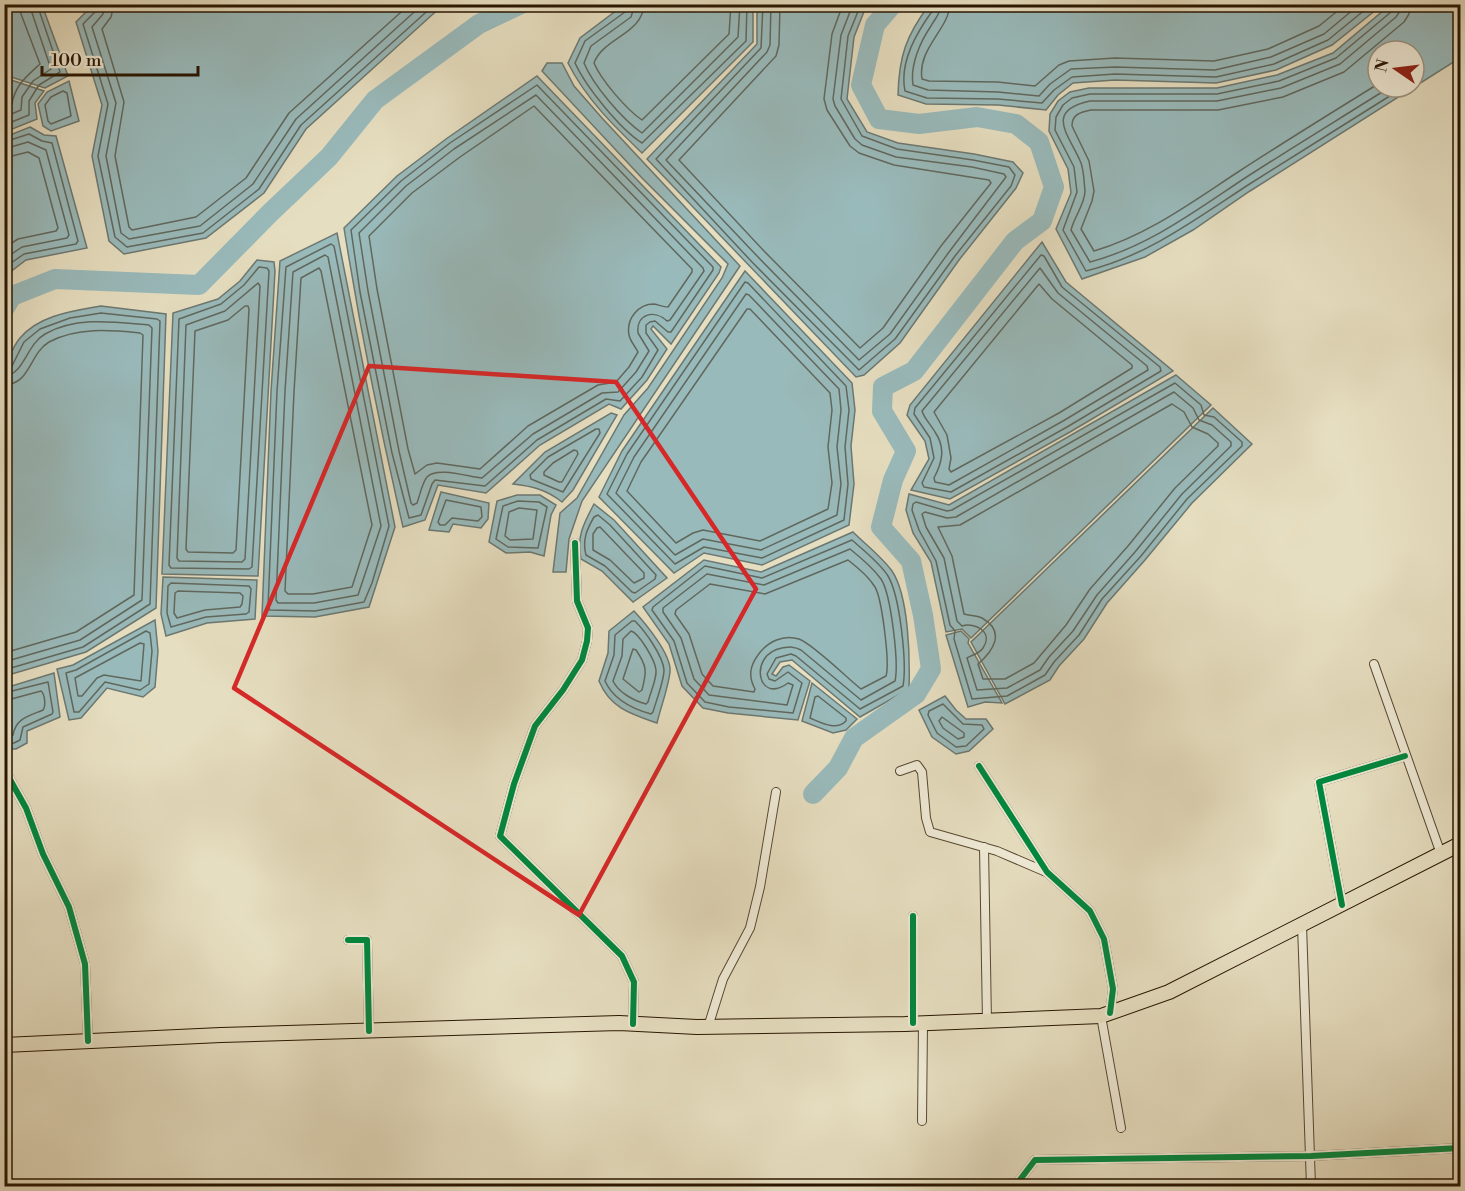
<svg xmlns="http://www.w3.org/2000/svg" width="1465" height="1191" viewBox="0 0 1465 1191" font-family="'Libre Bodoni',serif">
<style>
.water{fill:#99babb;stroke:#6c7871;stroke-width:1.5;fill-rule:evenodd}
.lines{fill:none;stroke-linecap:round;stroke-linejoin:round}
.shore{stroke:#60685e;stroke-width:1.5}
.river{stroke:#99babb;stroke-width:20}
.minor-casing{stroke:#584831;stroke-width:10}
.primary-casing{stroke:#281601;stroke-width:16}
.minor{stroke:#efead6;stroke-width:8}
.primary{stroke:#e6dec0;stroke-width:14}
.cycleway-casing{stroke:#efead6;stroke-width:10}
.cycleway{stroke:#00873e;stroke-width:6}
.marked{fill:none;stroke:#d62828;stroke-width:4.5;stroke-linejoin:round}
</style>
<rect width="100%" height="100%" fill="#e6dec0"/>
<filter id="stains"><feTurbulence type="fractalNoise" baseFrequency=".00333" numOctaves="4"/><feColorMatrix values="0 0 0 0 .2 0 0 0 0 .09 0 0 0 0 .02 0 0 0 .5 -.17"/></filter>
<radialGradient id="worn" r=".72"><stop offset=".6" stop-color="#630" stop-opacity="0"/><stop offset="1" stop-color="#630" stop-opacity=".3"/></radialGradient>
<g class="water">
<polygon points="5,4 42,5 68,76 45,88 5,75"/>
<polygon points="94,4 443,4 443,5 306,129 264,193 206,238 124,254 109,241 92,156 102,105 76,22"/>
<path d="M625,4L753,5V42L642,153C614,126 586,99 568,63L580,38Z"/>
<polygon points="867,4 854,37 847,99 867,132 898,143 974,154 1013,162 1023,173 1016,188 959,260 900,343 864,375 856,377 647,159 757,44 757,5"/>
<path d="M929,5V4L1382,5L1332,45L1276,70L1216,83L1115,80L1073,83L1058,95L1046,110L998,105L926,104L898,95C899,56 906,36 929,5Z"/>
<path d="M1390,5H1460V62L1455,61L1250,191L1193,230L1145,257L1082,279L1056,229L1071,193L1068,169L1049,131L1050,114L1058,101L1070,92L1089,88H1217L1277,75L1333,53ZM1378,51H1414V87H1378Z"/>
<polygon points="547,63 562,63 574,86 602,118 740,266 582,501 569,539 566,572 553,572 560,513 577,498 624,415 648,388 722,278 728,264 642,178 542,71"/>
<path d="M537,76L721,267L719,273L671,344L653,326L651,329L667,349L647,380L621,409L609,404L540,445L486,493L438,485L425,520L403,527C380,428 360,328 344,228L397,176L446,139Z"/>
<polygon points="5,78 44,91 35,103 37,119 5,132"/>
<polygon points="69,81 79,121 51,131 43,126 38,104 47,92"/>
<polygon points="30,127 44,135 56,136 87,248 26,260 5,276 5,137"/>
<polygon points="337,233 395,527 369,607 315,617 262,616 271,391 280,261"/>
<polygon points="1042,242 1066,282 1173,371 1070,432 950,499 911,490 929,459 925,441 907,415 910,405"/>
<polygon points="257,260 274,262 275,271 258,576 162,574 173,313 218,299 240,281"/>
<polygon points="745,271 852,383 855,410 851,446 854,484 849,525 762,565 704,553 674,573 599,497 622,451"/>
<path d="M101,306L166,314L156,608L86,652L5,676V367C9,358 13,346 20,338C39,315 73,311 101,306Z"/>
<polygon points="1176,375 1211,405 971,638 962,629 946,632 931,562 913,533 906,510 909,494 949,505"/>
<polygon points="1213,408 1252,444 1192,503 1145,560 1107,603 1084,639 1059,666 1050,680 1005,704 971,642"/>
<path d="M611,413L617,415L573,490L562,502C547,490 532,486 513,484L545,452Z"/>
<polygon points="441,492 489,503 488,519 481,528 453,524 449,532 429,530"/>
<polygon points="517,495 540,495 556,505 551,515 544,556 530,552 506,553 489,542 497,501"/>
<path d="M594,504L614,520L667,578L633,602L602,571L581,559C576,537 584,523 594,504Z"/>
<path d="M853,532C865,544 882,557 892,571C909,596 910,659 909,689L860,717L792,660L780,662L772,674L776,676L783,667L789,665L810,681L798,720L728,713L703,708L682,686L669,644L643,607L704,560L761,572Z"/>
<polygon points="163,577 257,580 255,619 207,623 166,636 161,614"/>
<path d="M634,611C645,623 672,655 670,672C668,689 661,706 657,723C631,714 610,708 599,681L608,653L609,631Z"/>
<polygon points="155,620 158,651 155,687 143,697 107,688 81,718 69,720 57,669 73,665"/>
<polygon points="961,631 969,639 968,643 1002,703 985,702 968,707 946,635"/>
<polygon points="54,673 60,717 27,731 27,743 16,749 5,749 5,688"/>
<polygon points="812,683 857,719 846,730 833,733 802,721"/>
<polygon points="945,696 956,710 966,719 986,719 993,729 969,751 956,754 932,737 919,710"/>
</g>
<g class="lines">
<g class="shore">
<polyline points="97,4 96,11 83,24 108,104 98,156 115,237 127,247 203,233 259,189 301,125 435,4"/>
<polyline points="105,4 103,14 92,27 116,103 106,156 121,233 129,239 200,226 253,184 296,119 423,4"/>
<polyline points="114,4 111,17 102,29 124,102 115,156 129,227 132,230 196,217 246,178 289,113 410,4"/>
<path d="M628,4L625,12L585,41L575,63C586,87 620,129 642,143L746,41L747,4"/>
<path d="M635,4L631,17L591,46L584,63C593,85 622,119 642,133L738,37L740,4"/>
<path d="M644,4C643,34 603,38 594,63C601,80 627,110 642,120L729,34L731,4"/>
<polyline points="763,4 761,48 656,159 752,262 859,370 895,339 955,256 1011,186 1015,175 1009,167 973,160 897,149 862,136 841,99 848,36 861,4"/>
<polyline points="771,4 770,45 767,52 666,160 758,257 859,360 890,334 949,252 1006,177 1004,174 972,167 896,157 862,145 855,139 835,106 833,99 841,35 853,4"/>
<polyline points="780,4 779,45 776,56 679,160 764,251 860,348 883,328 941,246 991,183 989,180 894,165 859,153 850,146 827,110 824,99 832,34 843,4"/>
<path d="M934,4L933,10C917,32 899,62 905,91L927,98L998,99L1042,103L1054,90L1072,77L1115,74L1216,77L1274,64L1328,40L1372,4"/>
<path d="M941,4C941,14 935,18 931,26C920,42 910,65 913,85L928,90L998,92L1039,96L1050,84L1071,69L1115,67L1215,70L1271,57L1324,34L1360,4"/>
<path d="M950,4C949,29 917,49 922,79L929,81L998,82L1035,86L1059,65L1069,61L1115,58L1214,61L1268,49L1319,26L1346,4"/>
<path d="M1394,4L1391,12L1336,58L1279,81L1217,94H1090L1072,98L1063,105L1056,117L1055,130L1074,167L1077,192L1063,230L1086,271C1147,256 1196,219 1248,185C1300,152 1352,120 1404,87"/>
<path d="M1378,84C1331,113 1284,142 1238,172C1192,202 1148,235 1094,251L1081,229L1092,201L1094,191L1089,161L1072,126C1072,114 1081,112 1091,110H1218L1283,97L1344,72L1404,22L1409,14L1410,4"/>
<polygon points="537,85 713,267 713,270 671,332 668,332 655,321 650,322 646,325 646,333 658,350 642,377 620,401 606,399 537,440 485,486 435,480 432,484 421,515 409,518 392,453 360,292 351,230 401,181 450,143"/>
<path d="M1390,87C1341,118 1291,148 1242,180C1194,212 1147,247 1090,262L1071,230C1074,217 1085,204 1085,191C1084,182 1084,171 1081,163C1070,136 1043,111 1090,101H1217L1281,88L1340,64L1396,17L1400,11L1401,4"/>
<polygon points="63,91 67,93 71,116 51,124 48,121 45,105 51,97"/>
<path d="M536,95L703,268L704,271L670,320L667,321C654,309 636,314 638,333L649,351L636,372L618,392L602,393L533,434L482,478C469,477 437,466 427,477C422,483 420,495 417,503L413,505L411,503L399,451L368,291L359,233L406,186L454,149Z"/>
<path d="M534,106L692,269V272L668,307C664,307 659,305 654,304C638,304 626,319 629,335C630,341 635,346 638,352L629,367L616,382L598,385L528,426L480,469L437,463L427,465L415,474L408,449L377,289L369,236L412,193L460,157Z"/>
<path d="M4,107L12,104C15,85 27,76 40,64L21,14L20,4"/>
<polyline points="4,117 21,110 22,97 33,81 51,69 29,4"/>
<polyline points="4,125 29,115 29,101 39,85 60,72 37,4"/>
<polyline points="4,142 29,134 42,141 52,143 78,241 76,244 24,254 4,268"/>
<polyline points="4,149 28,142 46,150 69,235 67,238 22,247 4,259"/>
<polyline points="4,158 28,152 39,158 58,228 56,231 18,239 4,248"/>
<polygon points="331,244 334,246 389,526 372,583 364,602 315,611 270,610 268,607 277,391 286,267"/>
<polygon points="325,255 328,257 381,526 358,595 314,603 278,603 276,600 285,391 293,272"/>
<polygon points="1041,255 1044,256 1062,287 1160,367 1161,371 1067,427 951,492 924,487 922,483 934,458 930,438 914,414 915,408"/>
<polygon points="259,267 267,268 269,271 252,567 249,569 171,568 169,565 179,319 221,304 244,285"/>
<polygon points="319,268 321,271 372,525 352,587 313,594 288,594 285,591 294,392 301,278"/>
<path d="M1040,268L1058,293L1147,366L1148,370L1063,421L949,485L935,482L934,478C942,463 946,448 935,432C931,425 924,418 922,411Z"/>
<polygon points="745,282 748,283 846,386 849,410 845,447 848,484 844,520 762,558 704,547 675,564 607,494 627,454"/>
<polygon points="258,283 260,286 245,559 242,562 179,561 177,558 186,325 225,311"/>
<polygon points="1039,284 1052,299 1132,365 1132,368 1059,413 951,472 949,469 951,458 947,435 934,412"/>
<polygon points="746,294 749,295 839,389 841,410 837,447 841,484 837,515 761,550 703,539 675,555 616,493 634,457"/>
<polygon points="245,306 248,306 249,309 236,550 233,553 188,552 186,549 195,331 228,320"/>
<polygon points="747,309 750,309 830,393 832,410 828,447 832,483 828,509 760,541 703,530 693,533 676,543 627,491 641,462"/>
<polyline points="4,368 12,366 24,342 40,329 70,318 101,313 157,319 160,321 150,604 83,647 4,670"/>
<path d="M4,376C24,375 26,345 45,334C77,316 114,322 149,325L152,328L142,600L80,640L4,662"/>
<polygon points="1175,383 1201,405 1204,415 1214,417 1242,442 1242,446 1187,499 1141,556 1102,599 1079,635 1054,662 1045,675 1007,696 972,699 954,639 955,631 950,625 936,561 919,530 912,510 913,504 916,502 947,511 952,510"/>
<path d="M4,385C31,384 29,354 49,342C77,327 110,330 140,333L143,335L134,595L76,632L4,653"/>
<path d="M1174,392L1193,408L1199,420L1212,425L1231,442V446L1182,494L1135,552L1097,595L1073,631L1049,657L1040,670L1007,688L977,690L967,658C972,655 979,654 983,648C994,632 975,622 962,626L957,621L944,558L926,527L922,514L925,512L947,518L956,517Z"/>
<path d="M1172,404L1184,412L1192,427L1208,434L1218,443V446L1175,488L1128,546L1090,589L1066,625L1034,663L1005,679H983L978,664C992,652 1007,632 982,618C976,615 970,616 964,614L952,556L938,527L960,525Z"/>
<polygon points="596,429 599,429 600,433 563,492 531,479 530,475 548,457"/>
<polygon points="574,450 577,451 578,454 562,482 559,482 544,475 544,472 553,463"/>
<polygon points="446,500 481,507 482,517 478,521 452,518 445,525 440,525 438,522"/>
<polygon points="518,501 539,502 547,507 538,548 508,547 496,539 503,506"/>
<polygon points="519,508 537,510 533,539 510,540 505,536 509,512"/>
<path d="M598,515L610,525L656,575L655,579L635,593L632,592L605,566L586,555C582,540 587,529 594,517Z"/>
<polygon points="600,527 644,573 644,578 634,583 610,560 593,550 593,534 597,528"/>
<path d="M852,540C863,550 880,563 888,576C900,596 907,663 903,686L860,709L796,656L791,654L776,658L767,674L769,679L775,681L788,672L802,683L793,713L729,707L705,702L687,683L674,641L652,610L653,607L705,566L762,578Z"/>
<path d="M850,549C860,557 873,568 881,579C891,594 899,663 895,681L861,700L801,650C794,646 789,647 782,648C748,654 757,706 788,683L793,685L787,705L709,695L694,679L681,638L663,612V608L707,574L764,585Z"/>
<path d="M848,560C857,567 869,577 875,587C882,599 890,663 886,676L861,689C847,678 813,644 799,639C783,634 767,642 758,655C750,666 748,676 755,689L754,692L713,686L702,674L689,634L675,614L676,610L710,584L765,594Z"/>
<polygon points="171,583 249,586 251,589 249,612 246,614 206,617 171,627 167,613 168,586"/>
<polygon points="178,591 240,593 243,596 242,604 240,607 205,610 177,618 174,613 175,593"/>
<path d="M632,621H635C645,631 663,656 664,670C664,681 656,701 653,712L651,714C633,709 613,699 605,681L614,655L615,635Z"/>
<polygon points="146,631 150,633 152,651 149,684 140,690 105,682 79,712 74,712 66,673 76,670"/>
<path d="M631,631C639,633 655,660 656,670C657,679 650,693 648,702L646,704C634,701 618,692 613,681L622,656L623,639Z"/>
<polygon points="140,643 144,644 141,681 104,675 97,678 82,696 78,696 75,678"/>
<path d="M633,649L636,650C647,666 647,671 642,690L639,692L623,679Z"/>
<polyline points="4,693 48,682 53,712 52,714 23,727 20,740 14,743 4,744"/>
<path d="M818,696L846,718V721C836,731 822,723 810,718L815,697Z"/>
<path d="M4,701L41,691C45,694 46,706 43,710C29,716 16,718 13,735L4,736"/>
<polygon points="943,704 963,724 982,725 984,729 966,746 956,747 937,733 928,715 929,711"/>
<polygon points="942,717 964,733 964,737 958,739 943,728 939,721"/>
</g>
<g class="river">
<polyline points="4,309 12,296 55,279 199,285 270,213 329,157 375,100 479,24 521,4"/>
<polyline points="813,794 838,768 854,738 916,694 931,669 923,615 911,561 881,527 893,480 906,451 882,411 883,387 914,371 1015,241 1042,221 1054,187 1039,142 1016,124 977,117 919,124 879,119 861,85 875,25 893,4"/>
</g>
<g class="minor-casing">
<g id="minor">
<polyline points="575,543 577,601 588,628 587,641 582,660 563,690 535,726 514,784 500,836 622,956 634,982 633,1024"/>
<polyline points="1374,664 1441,854"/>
<polyline points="979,766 1047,872 1090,911 1104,939 1113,989 1110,1013"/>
<polyline points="900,771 917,765 922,772 926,818 930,832 997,851 1046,872"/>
<polyline points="8,776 26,808 43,854 69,907 85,964 88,1041"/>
<polyline points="984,847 987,1021"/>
<polyline points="1342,905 1319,782 1405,756"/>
<polyline points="913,916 913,1023"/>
<polyline points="1302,925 1311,1186"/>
<polyline points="348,940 367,940 369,1031"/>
<polyline points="1101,1016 1121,1128"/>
<polyline points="708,1027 723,979 750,928 760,887 776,792"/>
<polyline points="922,1121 923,1023"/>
<polyline points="1018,1186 1019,1181 1035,1160 1311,1156 1460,1148"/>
</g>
</g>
<g class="primary-casing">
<polyline id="primary" points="4,1045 221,1035 619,1023 697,1027 905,1024 1101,1016 1169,992 1460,844"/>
</g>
<use href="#minor" class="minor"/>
<use href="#primary" class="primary"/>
<g class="cycleway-casing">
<g id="cycleway">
<polyline points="575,543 577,601 588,628 587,641 582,660 563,690 535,726 514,784 500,836 622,956 634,982 633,1024"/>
<polyline points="979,766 1047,872 1090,911 1104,939 1113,989 1110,1013"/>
<polyline points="8,776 26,808 43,854 69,907 85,964 88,1041"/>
<polyline points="1342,905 1319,782 1405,756"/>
<polyline points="913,916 913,1023"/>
<polyline points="348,940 367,940 369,1031"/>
<polyline points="1018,1186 1019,1181 1035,1160 1311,1156 1460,1148"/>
</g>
</g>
<use href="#cycleway" class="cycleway"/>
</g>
<path class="marked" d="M369,366L616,382L756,589L579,915L234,688Z"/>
<rect width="1465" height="1191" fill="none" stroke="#e6dec0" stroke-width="24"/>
<rect x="6" y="6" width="1453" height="1179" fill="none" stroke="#281601" stroke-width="3"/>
<rect x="12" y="12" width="1441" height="1167" fill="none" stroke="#281601" stroke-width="1.5"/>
<g transform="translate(1396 69) rotate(284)"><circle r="28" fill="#efead6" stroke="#9f9581" stroke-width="1.5"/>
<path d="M0-4.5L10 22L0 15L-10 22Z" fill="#8f2418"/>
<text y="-9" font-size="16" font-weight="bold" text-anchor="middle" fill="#281601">N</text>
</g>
<path d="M42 66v9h156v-9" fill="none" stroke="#281601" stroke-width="3"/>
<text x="51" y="66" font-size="18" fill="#281601" stroke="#efead6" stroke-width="4.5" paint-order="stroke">100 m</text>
<rect width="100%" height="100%" filter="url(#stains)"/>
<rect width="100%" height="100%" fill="url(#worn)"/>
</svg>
